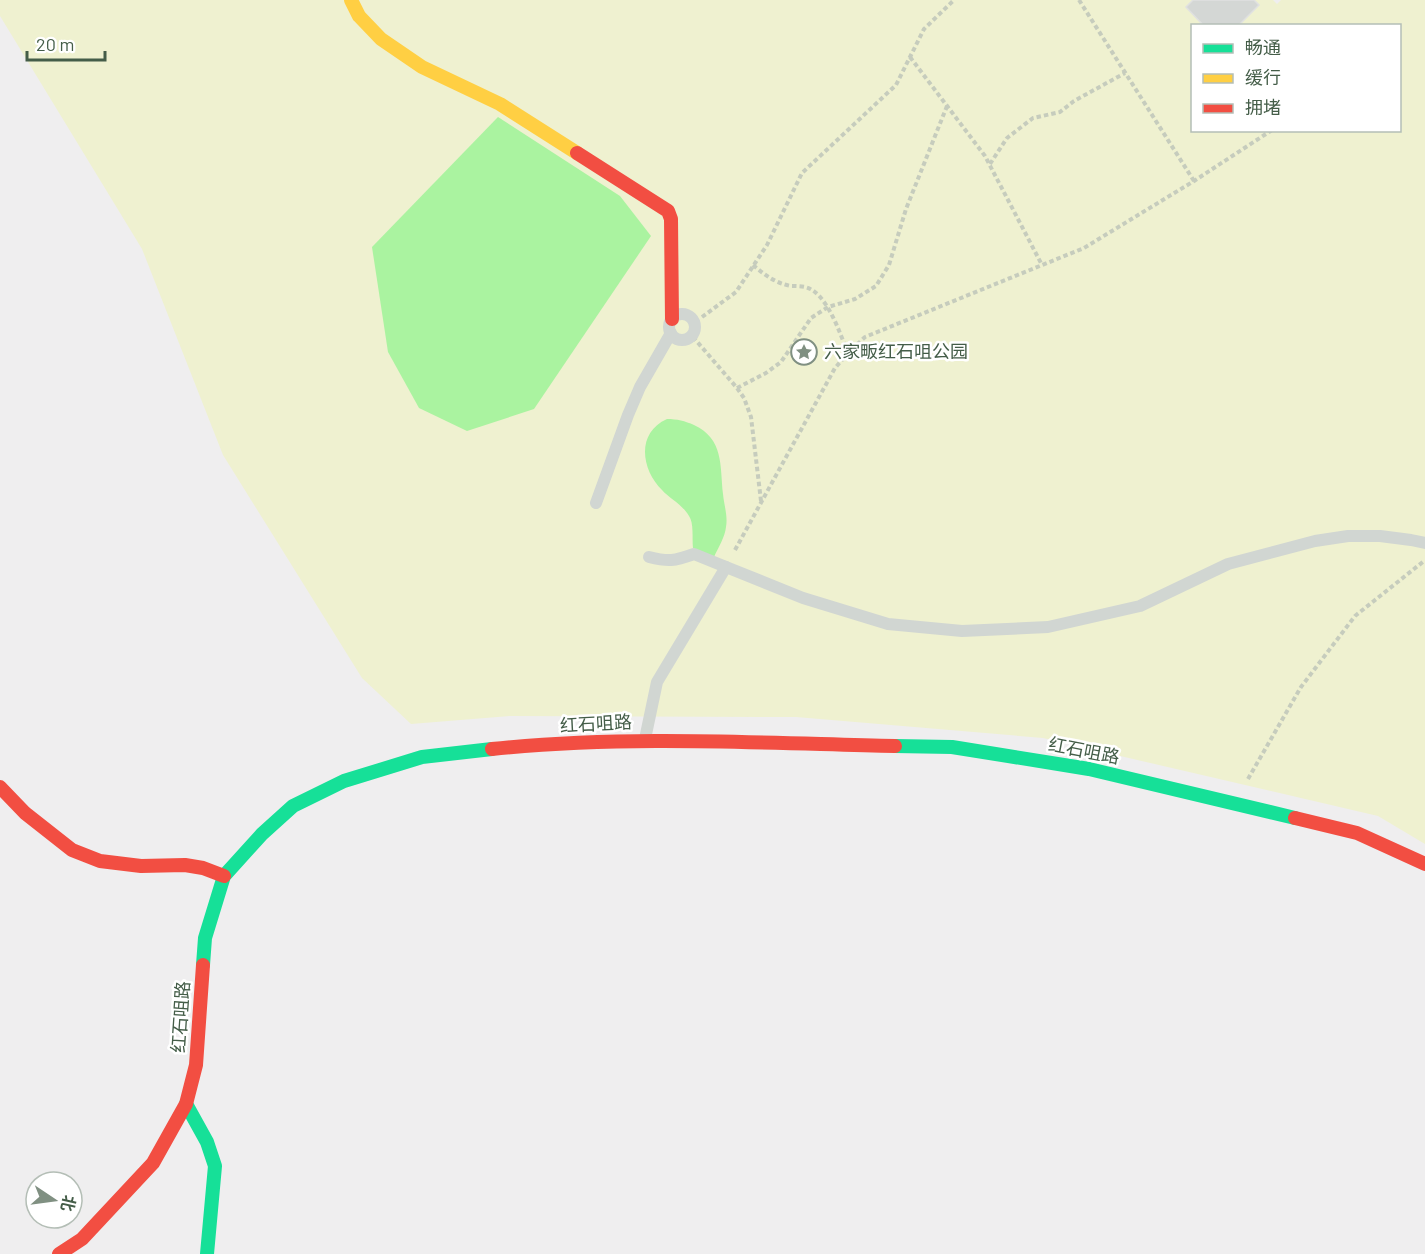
<svg xmlns="http://www.w3.org/2000/svg" width="1425" height="1254" viewBox="0 0 1425 1254" font-family="Barlow,'Noto Sans SC',sans-serif">
<style>
.green{fill:#eff1d0;fill-rule:evenodd}
.water{fill:#aaf3a0}
.building{fill:#d4d7d5;stroke:#e0e1e1;stroke-width:1.5}
.lines{fill:none;stroke-linecap:round;stroke-linejoin:round}
.path{stroke:#c6ccbd;stroke-width:4;stroke-dasharray:4.5 3;stroke-linecap:butt}
.lane{stroke:#d1d6d2;stroke-width:12}
.fast{stroke:#16e098;stroke-width:14}
.slow{stroke:#ffcf43;stroke-width:14}
.jam{stroke:#f24e42;stroke-width:14}
.labels{text-anchor:middle;stroke-width:5;stroke-linejoin:round;paint-order:stroke}
.poi-label{font-size:18px;fill:#445d48;stroke:#fff;text-anchor:start}
.street-label{font-size:18px;fill:#445d48;stroke:#fff}
</style>
<rect width="100%" height="100%" fill="#efeeef"/>
<path class="green" d="M0,0H1273L1277,4L1281,0H1425V844L1378,816L1043,738L796,717L510,716L411,724L362,678L223,455L142,249L0,16ZM1192,26H1400V130H1192Z"/>
<g class="water">
<polygon points="498,117 620,196 651,236 534,409 467,431 419,408 388,352 372,247"/>
<path d="M667,419C677,419 685,421 694,425C724,439 720,466 723,494C724,505 728,516 726,527C725,537 718,548 714,557L693,548C692,538 694,523 689,516C682,504 670,499 662,490C641,469 636,433 667,419Z"/>
</g>
<polygon class="building" points="1193,0 1254,0 1259,5 1238,26 1204,26 1186,7"/>
<g class="lines">
<g class="path">
<polyline points="1079,0 1194,181"/>
<polyline points="910,57 985,156 1042,265"/>
<polyline points="990,164 1007,138 1033,118 1060,112 1074,101 1125,73"/>
<path d="M753,265C765,275 775,283 791,286C795,286 800,286 805,287C827,292 840,334 848,353"/>
<polyline points="702,317 736,292 767,245 802,173 896,85 924,29 954,0"/>
<polyline points="693,337 737,388 744,398 751,417 761,501"/>
<polyline points="737,388 766,373 781,362 811,318 828,307 855,299 876,286 889,265 906,209 947,106"/>
<polyline points="735,550 835,368 848,353 865,337 1084,248 1194,181 1272,130"/>
<polyline points="1248,779 1301,687 1355,616 1424,561"/>
</g>
<g class="lane">
<circle cx="682" cy="327" r="13"/>
<polyline points="596,503 628,415 640,387 671,333"/>
<path d="M649,557C669,562 674,561 694,554L726,567"/>
<polyline points="645,739 657,682 726,567 803,598 888,624 962,631 1048,627 1140,606 1228,564 1315,541 1348,536 1380,536 1411,540 1425,543"/>
</g>
<g class="fast">
<polyline points="895,746 952,747 1089,769 1295,818"/>
<polyline points="203,965 205,938 224,876 262,834 293,806 344,781 422,757 492,749"/>
<polyline points="186,1104 207,1142 215,1166 207,1254"/>
</g>
<polyline class="slow" points="351,0 359,16 381,39 422,67 500,104 577,153"/>
<g class="jam">
<polyline points="577,153 668,211 671,219 672,319"/>
<path d="M492,749C626,735 761,743 895,746"/>
<polyline points="0,787 25,813 72,850 100,861 141,866 185,865 203,868 224,876"/>
<polyline points="1295,818 1357,833 1425,864"/>
<polyline points="59,1254 82,1239 153,1163 186,1104 196,1065 203,965"/>
</g>
</g>
<defs>
<g id="sight-ring" transform="scale(1.35)"><circle r="9.5" fill="#fff" stroke="#809082" stroke-width="1.5"/><path d="M0-6L1.8-2.2L6-1.7L2.9 1.2L3.7 5.4L0 3.3L-3.7 5.4L-2.9 1.2L-6-1.7L-1.8-2.2Z" fill="#809082"/></g>
</defs>
<g fill-rule="evenodd">
<use href="#sight-ring" x="804" y="352"/>
</g>
<g class="labels">
<g class="poi-label">
<text x="824" y="358">六家畈红石咀公园</text>
</g>
<g class="street-label">
<text transform="translate(596 724) rotate(-3)" y="6">红石咀路</text>
<text transform="translate(1084 751) rotate(11)" y="6">红石咀路</text>
<text transform="translate(181 1017) rotate(-86)" y="6">红石咀路</text>
</g>
</g>
<rect x="1191" y="24" width="210" height="108" fill="#ffffff" stroke="#b4beb6" stroke-width="1.5"/>
<rect x="1203" y="44" width="30" height="9" fill="#16e098" stroke="#b4beb6" stroke-width="1.5"/>
<text x="1245" y="54" font-size="18" fill="#445d48">畅通</text>
<rect x="1203" y="74" width="30" height="9" fill="#ffcf43" stroke="#b4beb6" stroke-width="1.5"/>
<text x="1245" y="84" font-size="18" fill="#445d48">缓行</text>
<rect x="1203" y="104" width="30" height="9" fill="#f24e42" stroke="#b4beb6" stroke-width="1.5"/>
<text x="1245" y="114" font-size="18" fill="#445d48">拥堵</text>
<g transform="translate(54 1200) rotate(103)"><circle r="28" fill="#ffffff" stroke="#b4beb6" stroke-width="1.5"/>
<path d="M0-4.5L10 22L0 15L-10 22Z" fill="#809082"/>
<text y="-9" font-size="16" font-weight="bold" text-anchor="middle" fill="#445d48">北</text>
</g>
<path d="M27 51v9h78v-9" fill="none" stroke="#445d48" stroke-width="3"/>
<text x="36" y="51" font-size="18" fill="#445d48" stroke="#ffffff" stroke-width="4.5" paint-order="stroke">20 m</text>
</svg>
